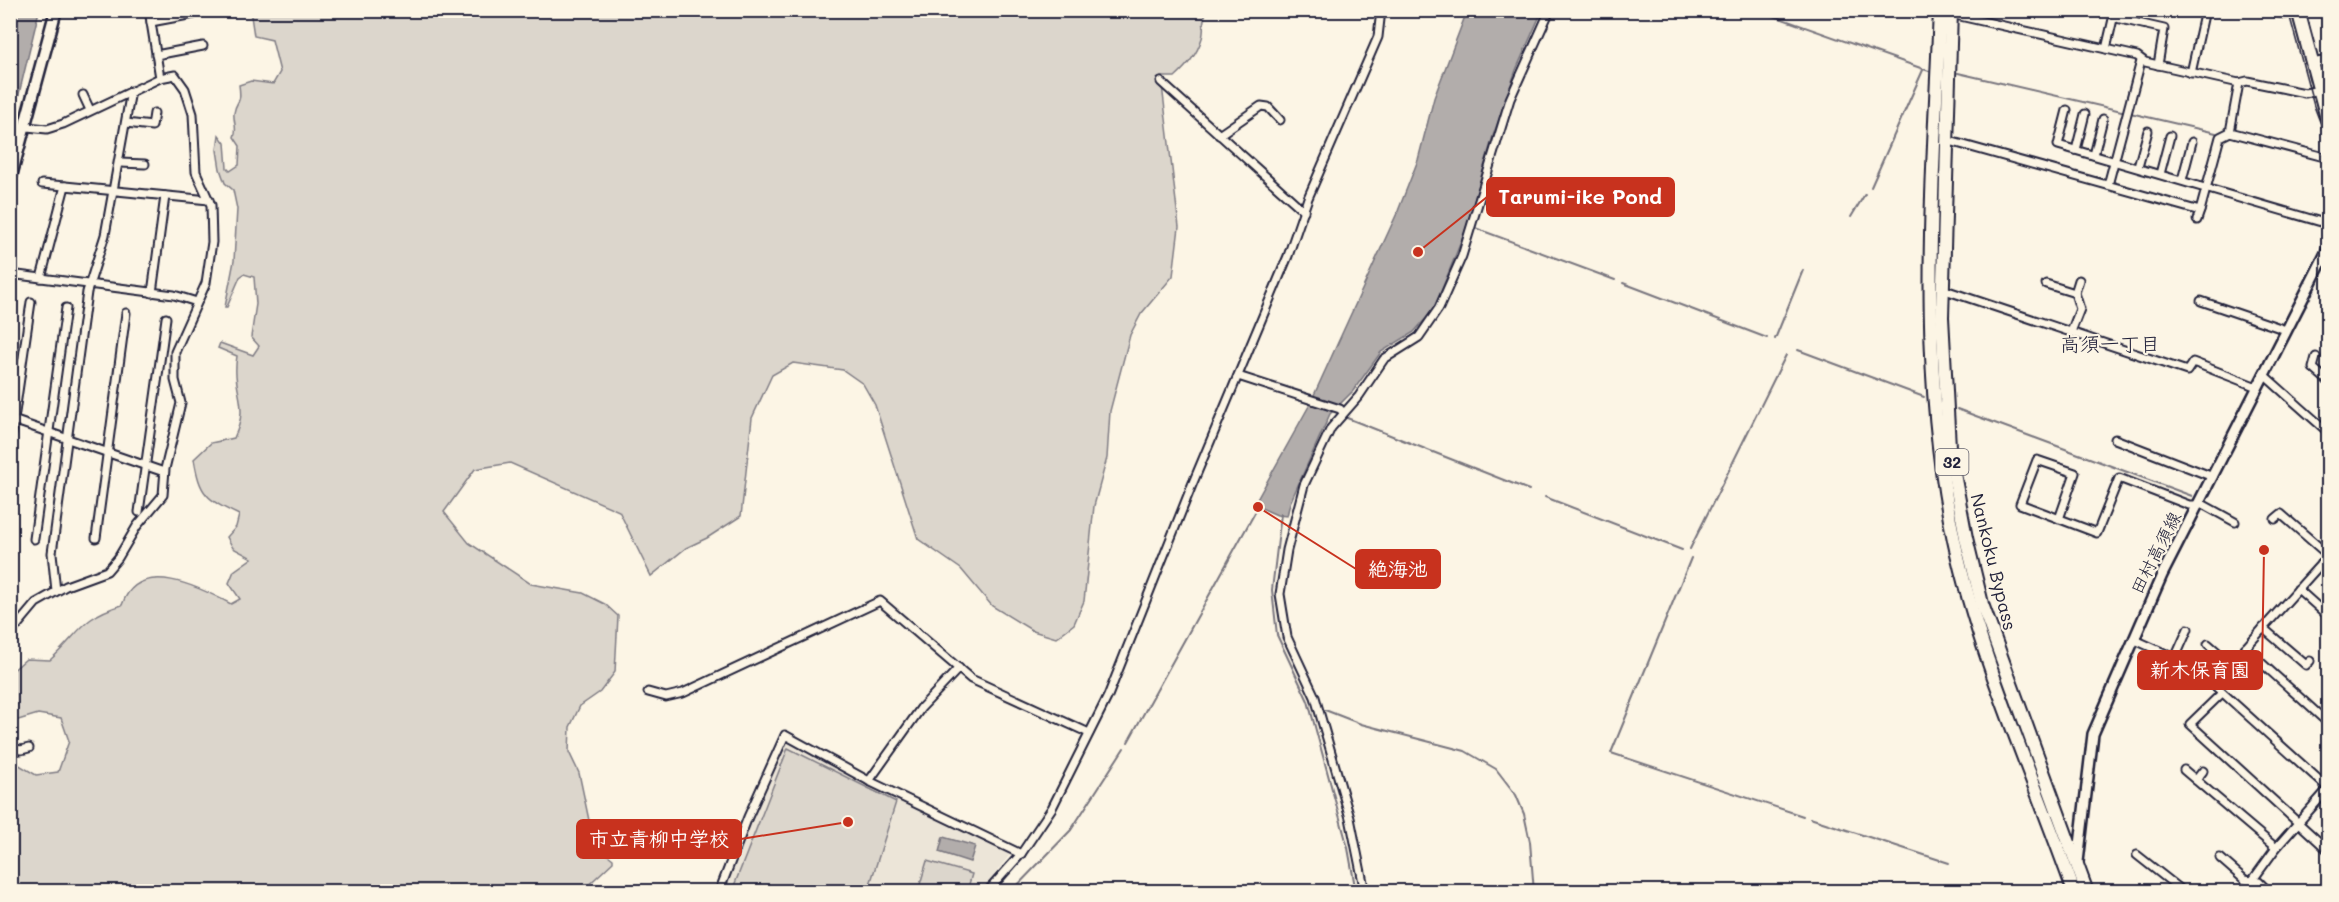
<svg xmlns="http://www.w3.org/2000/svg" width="2339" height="902" viewBox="0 0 2339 902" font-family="Mali,'Klee One',sans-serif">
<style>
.built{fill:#ece5d8}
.green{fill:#dcd6cc;stroke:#7f7c84;stroke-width:1.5}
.water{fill:#b2adab;stroke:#78757e;stroke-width:1.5}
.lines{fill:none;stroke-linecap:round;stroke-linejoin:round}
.stream{stroke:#78757e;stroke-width:2}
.minor-casing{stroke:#22223b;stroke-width:11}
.secondary-casing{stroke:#22223b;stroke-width:14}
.primary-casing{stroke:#22223b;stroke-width:15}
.trunk-casing{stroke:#22223b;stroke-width:16}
.minor{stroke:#fcf5e5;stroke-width:7}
.secondary{stroke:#fcf5e5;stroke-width:9}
.primary{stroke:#fcf5e5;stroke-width:10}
.trunk{stroke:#fcf5e5;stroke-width:12}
.tram{stroke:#22223b;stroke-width:1.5}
.labels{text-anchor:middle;stroke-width:4.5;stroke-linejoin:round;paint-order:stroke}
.shield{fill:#fcf5e5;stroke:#63616e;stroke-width:1.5}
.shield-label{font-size:16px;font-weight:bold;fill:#22223b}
.street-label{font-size:18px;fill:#22223b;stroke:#fcf5e5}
.neighbourhood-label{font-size:20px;fill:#22223b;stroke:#fcf5e5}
.leader{fill:none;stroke:#c8321e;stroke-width:2}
.callout-dot{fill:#c8321e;stroke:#fcf5e5;stroke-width:2}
.callout{fill:#c8321e;stroke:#c8321e;stroke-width:2}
.callout-label{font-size:20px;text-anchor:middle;font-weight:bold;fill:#fff}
</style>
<rect width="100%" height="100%" fill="#fcf5e5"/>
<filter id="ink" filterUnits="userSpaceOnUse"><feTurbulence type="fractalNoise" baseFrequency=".0167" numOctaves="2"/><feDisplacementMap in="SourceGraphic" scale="12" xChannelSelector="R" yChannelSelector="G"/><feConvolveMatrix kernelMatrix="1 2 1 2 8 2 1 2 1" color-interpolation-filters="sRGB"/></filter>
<g filter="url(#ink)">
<polygon class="built" points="787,740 1008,851 1009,856 981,891 722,892 744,834 784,742"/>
<g class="green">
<path d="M245,11H1208C1201,18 1205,29 1202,38C1197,55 1187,66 1175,77H1161L1179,227L1173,276L1141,314L1130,335L1110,411L1107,458L1094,506L1084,601L1074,624L1056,638L1033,631L992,606L961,569L918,539L875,405L863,384L843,370L793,363L772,375L752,418L741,516L707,538L686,548L651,576L619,511L510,463L475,469L444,512L469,543L531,584L583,593L605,604L618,616L615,672L600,692L580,706L570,727L569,752L579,773L594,844L613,859V862L582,891H11V760L36,775L58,772L69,741L61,718L38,714L15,721L11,720L10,673L26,659L50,660C80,633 81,617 122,605C139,556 201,588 231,604L240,599L229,583L234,571L252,558L233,548L227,537L236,527L239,515C206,499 200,495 194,459L211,443L234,438C251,403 231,392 237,356L218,348L220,343L253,355L259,346L251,337L256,304L254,277L244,274L240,277L227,307H225L234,261L237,209L233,190L225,183L220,169L217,150L219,135L225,143L227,168L230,171L239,165L240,146L234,137C238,128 233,122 234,113C236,99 242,106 239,85L251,81L273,84L280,72L272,40L254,36L251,16Z"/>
<polygon points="788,748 896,802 868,891 732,891"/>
<polygon points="927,861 972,874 967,891 918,891"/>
</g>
<g class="water">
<polygon points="11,10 39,11 11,127 10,11"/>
<polygon points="1467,11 1542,11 1516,70 1493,136 1466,229 1434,309 1414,332 1381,352 1353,391 1330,414 1290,503 1287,516 1277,515 1254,505 1309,406 1398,211 1418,160 1434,98"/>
<polygon points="943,837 975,846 970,862 939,852"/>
</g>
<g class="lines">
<g class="stream">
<polyline points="1757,10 1929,71"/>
<polyline points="1958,73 2216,133"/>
<polyline points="1871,187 1923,70"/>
<polyline points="1851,217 1865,194"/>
<polyline points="1475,228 1615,280"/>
<polyline points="1623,283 1767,338"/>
<polyline points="1775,339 1803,270"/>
<polyline points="1798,350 1924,397"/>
<polyline points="1957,409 2192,496"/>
<polyline points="1347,418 1529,490"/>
<polyline points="1545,497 1682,550"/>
<polyline points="1281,514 1272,590 1277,635 1308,701 1348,848 1356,892"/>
<polyline points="1690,549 1786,355"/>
<polyline points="1691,558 1611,753 1803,816"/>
<polyline points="1325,710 1361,724 1465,751 1496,769 1516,795 1524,814 1530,842 1534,892"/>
<polyline points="1128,742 1258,507"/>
<polyline points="1810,818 1949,863"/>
<polyline points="1011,892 1071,830 1124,748"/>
</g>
<g class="minor-casing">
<g id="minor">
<polyline points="2265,10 2285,14 2298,12"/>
<polyline points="1951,14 2137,56 2145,62 2239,83 2247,81 2305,93 2320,90"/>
<polyline points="151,22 194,14 194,10"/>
<polyline points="2106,49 2113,19 2116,18 2164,29 2158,65"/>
<polyline points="156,55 203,46"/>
<polyline points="2312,63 2328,60"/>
<polyline points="2191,73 2205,10"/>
<polyline points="1161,82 1304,211"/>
<polyline points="83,95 90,110"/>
<polyline points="2067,110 2058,145 2328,224"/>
<polyline points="126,123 152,126 154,113"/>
<polyline points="27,127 47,129 63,124 160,78 149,10"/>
<polyline points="2230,132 2328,158"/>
<polyline points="1219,135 1261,106 1268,107 1280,120"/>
<polyline points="1946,140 2200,211 2220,137 2230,132 2239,83"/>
<polyline points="2076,150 2085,114"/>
<polyline points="2094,155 2103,119"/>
<polyline points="120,163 145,164"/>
<polyline points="2138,167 2148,131"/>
<polyline points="2160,174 2170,136"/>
<polyline points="2182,180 2192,142"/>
<polyline points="42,184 65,186"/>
<polyline points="2108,185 2141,61"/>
<polyline points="2197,220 2200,211"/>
<polyline points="10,274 174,295 197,302"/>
<polyline points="41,278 65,186 209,200"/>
<polyline points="2046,284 2075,293 2080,309 2071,332"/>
<polyline points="1942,289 2187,371 2193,362 2257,387"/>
<polyline points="152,293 165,196"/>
<polyline points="2075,293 2079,280"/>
<polyline points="2201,301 2286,330"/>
<polyline points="2316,357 2313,368 2328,381"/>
<polyline points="2263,374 2328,432"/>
<polyline points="1238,376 1340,409 1343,412"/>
<polyline points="10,419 164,472"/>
<polyline points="2115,439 2213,477"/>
<polyline points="10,447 31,302"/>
<polyline points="139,512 166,318"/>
<polyline points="2059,519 2075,473 2037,460 2020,504 2097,533 2119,478 2189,505 2204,505 2235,522"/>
<polyline points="2275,519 2281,514 2328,555"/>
<polyline points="96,538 126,313"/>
<polyline points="34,539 66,308"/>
<polyline points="2321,563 2328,570"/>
<polyline points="2298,589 2328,616"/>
<polyline points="56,591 52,553 87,292 105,235 131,91"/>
<polyline points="2263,628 2306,665 2310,661"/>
<polyline points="10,634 36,603 66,586 107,571 118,558 137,526 163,495 165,469 181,403 175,380 175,352 206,283 212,242 211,205 196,172 193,114 185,89 175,75 160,78"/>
<polyline points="2133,639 2193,666 2328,788"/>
<polyline points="2208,644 2231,664"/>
<polyline points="2245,648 2328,723"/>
<polyline points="2175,658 2188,629"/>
<polyline points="2213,684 2328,556"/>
<polyline points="648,692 666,697 683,693 880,601 971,679 1089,733"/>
<polyline points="2222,693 2190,724 2328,850"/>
<polyline points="10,748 21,750 29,748"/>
<polyline points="2184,770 2276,848"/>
<polyline points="2196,780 2203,771"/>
<polyline points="869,781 921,708 959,668"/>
<polyline points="2137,855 2184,892"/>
<polyline points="2220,858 2245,880 2259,882 2269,892"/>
<polyline points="719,892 748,817 785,735 869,781 1021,854"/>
<polyline points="987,892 1021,854 1052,808 1108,696 1192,485 1288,256 1308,198 1378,37 1381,10"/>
<polyline points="1365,892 1350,818 1315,697 1287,637 1280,594 1287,550 1304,485 1331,428 1359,396 1384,359 1419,337 1439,308 1462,256 1510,99 1550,10"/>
<polyline points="2244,892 2276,848 2328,789"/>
</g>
</g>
<g class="secondary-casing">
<polyline id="secondary" points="2078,862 2093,734 2162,575 2328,249"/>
</g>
<g class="primary-casing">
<polyline id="primary" points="10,180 56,10"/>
</g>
<g class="trunk-casing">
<g id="trunk">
<path d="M1940,10C1933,187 1917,366 1954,540C1980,661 2033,775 2074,892"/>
<polyline points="1951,10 1942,317 1949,447 1966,538 1982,604 2087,892"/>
<polyline points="2298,10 2328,122"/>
</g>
</g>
<use href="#minor" class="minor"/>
<use href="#secondary" class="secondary"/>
<use href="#primary" class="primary"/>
<use href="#trunk" class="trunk"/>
<polyline class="tram" points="2288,10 2314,106 2328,143"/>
</g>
</g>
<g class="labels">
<rect class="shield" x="1935.5" y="449" width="33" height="26" rx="4.5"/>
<g class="shield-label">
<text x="1952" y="468">32</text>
</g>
<g class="street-label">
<text transform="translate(2156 553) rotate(-63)" y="6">田村高須線</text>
<text transform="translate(1993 562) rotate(76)" y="6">Nankoku Bypass</text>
</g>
<g class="neighbourhood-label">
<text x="2110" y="351">高須一丁目</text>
</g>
</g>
<path class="leader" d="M1418 252L1487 197M1258 507L1356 569M2264 550L2262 670M848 822L741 839"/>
<g class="callout-dot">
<circle cx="1418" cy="252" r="6"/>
<circle cx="1258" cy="507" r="6"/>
<circle cx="2264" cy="550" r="6"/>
<circle cx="848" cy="822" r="6"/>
</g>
<g class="callout">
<rect x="1487" y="178" width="187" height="38" rx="6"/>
<rect x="1356" y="550" width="84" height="38" rx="6"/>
<rect x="2138" y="651" width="124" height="38" rx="6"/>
<rect x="577" y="820" width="164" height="38" rx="6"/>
</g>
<g class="callout-label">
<text x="1580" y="204">Tarumi-ike Pond</text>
<text x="1398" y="576">絶海池</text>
<text x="2200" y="677">新木保育園</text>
<text x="659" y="846">市立青柳中学校</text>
</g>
<rect width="2339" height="902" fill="none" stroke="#fcf5e5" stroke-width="36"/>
<rect x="18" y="18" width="2303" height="866" fill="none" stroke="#22223b" stroke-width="2" filter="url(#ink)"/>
</svg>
